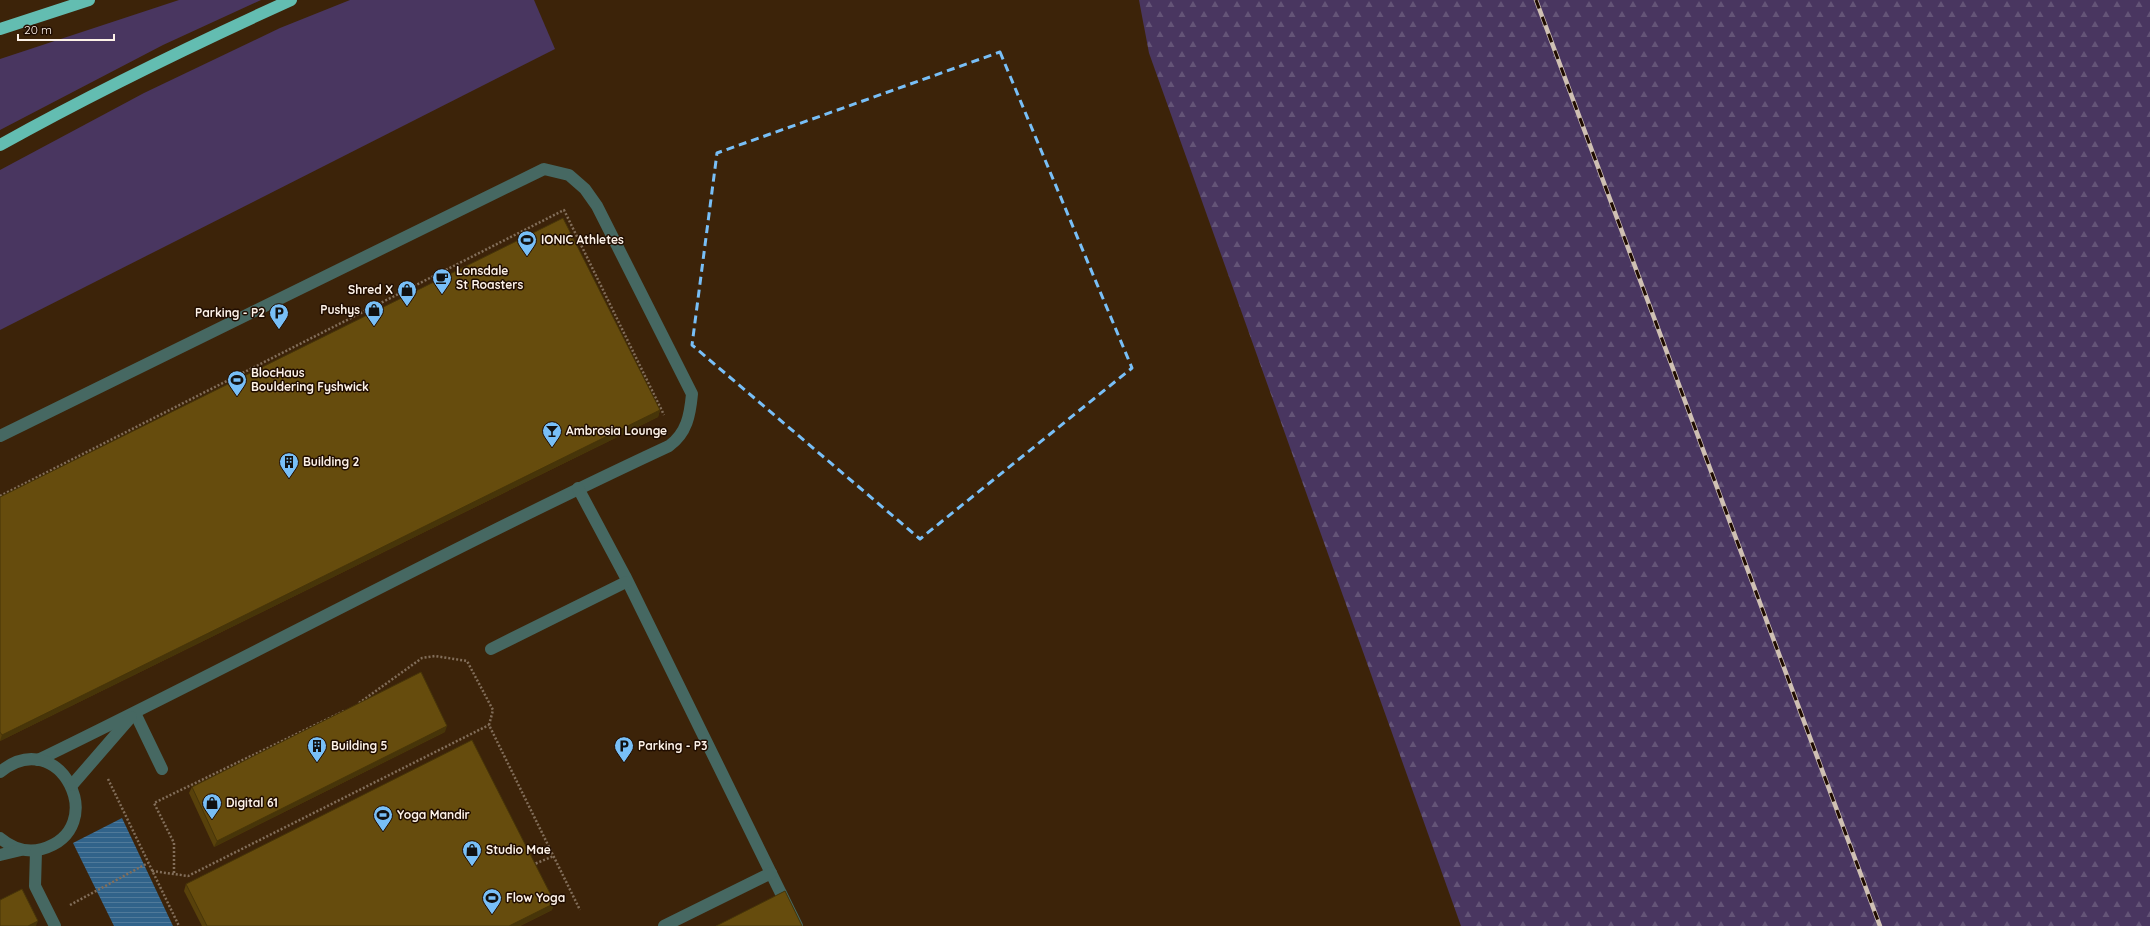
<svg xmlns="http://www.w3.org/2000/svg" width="2150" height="926" viewBox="0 0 2150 926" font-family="Quicksand,sans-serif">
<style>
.green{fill:#493660}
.forest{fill:url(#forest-firs)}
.water{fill:url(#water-rules)}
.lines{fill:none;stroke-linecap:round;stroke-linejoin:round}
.path{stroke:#826e5a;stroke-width:2.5;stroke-dasharray:2 2;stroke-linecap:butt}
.minor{stroke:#466862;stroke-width:12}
.highway{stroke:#63bdb1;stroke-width:12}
.rail-casing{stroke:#cfc0b3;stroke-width:4.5}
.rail{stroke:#200d00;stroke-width:3;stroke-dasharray:9;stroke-linecap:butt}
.wall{fill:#58410b}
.shaded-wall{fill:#473509}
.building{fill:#664c0d;stroke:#473509}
.marked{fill:none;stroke:#78bff7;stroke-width:3;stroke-dasharray:8 5;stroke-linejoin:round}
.labels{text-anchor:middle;stroke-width:3;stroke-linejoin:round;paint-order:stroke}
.poi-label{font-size:12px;font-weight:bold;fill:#fdf2e8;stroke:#200d00;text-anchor:start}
</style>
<defs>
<pattern id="forest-firs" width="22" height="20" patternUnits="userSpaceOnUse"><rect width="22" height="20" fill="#493660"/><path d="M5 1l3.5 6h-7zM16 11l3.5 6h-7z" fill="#645477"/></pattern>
<pattern id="water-rules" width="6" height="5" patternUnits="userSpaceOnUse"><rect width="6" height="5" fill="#31638a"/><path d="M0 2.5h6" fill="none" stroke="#507a9a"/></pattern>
</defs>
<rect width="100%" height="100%" fill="#3c2309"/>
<g class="green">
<polygon points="179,0 261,0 163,45 0,130 0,59"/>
<polygon points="350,0 534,0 555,49 0,330 0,170 144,93 280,28"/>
</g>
<polygon class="forest" points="1139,0 2150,0 2150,926 1461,926 1149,53"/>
<polygon class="water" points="122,818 173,926 114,926 73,843"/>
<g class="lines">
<g class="path">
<polyline points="0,496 564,210 664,415"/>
<polyline points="359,703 422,658 435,656 467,661 493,710 489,725 580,910"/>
<polyline points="108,779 179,926"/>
<polyline points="532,865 554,856"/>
<polyline points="152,871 188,876 489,725"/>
<polyline points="174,873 174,843 154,803 344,711"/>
<polyline points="70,905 148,863"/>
</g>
<g class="minor">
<path d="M0,436L544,169L569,175L585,189L597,206L692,394C690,415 687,433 669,446C456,545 250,657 38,760"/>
<polyline points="578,488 625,576 797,926"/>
<polyline points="491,649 626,582"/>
<polyline points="135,713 162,769"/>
<path d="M0,772C60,723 112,829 42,849C27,853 12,848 0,838"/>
<polyline points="72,785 131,717"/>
<polyline points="36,851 35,886 55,926"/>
<polyline points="0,855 21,850"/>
<polyline points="664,926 771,873"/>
</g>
<g class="highway">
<polyline points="0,29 89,0"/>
<path d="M0,145C95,92 192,45 291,0"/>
</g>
<g class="rail-casing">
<polyline id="rail" points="1536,0 1880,926"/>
</g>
<use href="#rail" class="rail"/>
</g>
<g class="wall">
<polygon points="660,410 658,417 0,741 0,497"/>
<polygon points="445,732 214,847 189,793 192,787"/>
<polygon points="186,884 552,910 520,926 202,926 184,891"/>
</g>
<g class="shaded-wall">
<polygon points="660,410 658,417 0,741 2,735"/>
<polygon points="447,726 445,732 214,847 217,841"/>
<polygon points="555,903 552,910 520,926 509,926"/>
<polygon points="38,921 36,926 28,926"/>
</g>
<g class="building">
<polygon points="563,218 660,410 2,735 0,732 0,497"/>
<polygon points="421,672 447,726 217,841 192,787"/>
<polygon points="472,740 555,903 509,926 207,926 186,884"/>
<polygon points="22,889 38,921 28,926 0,926 0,900"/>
<polygon points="785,891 802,926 716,926"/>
</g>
<path class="marked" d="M1000,52L1132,368L920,539L692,345L717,153Z"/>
<defs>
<g id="stadium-pin" transform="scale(1)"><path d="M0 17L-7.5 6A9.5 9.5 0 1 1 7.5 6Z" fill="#78bff7" stroke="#200d00"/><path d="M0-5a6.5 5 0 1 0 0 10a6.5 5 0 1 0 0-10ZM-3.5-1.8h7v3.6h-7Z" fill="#111"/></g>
<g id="cafe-pin" transform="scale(1)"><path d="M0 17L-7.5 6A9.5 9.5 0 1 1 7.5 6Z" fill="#78bff7" stroke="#200d00"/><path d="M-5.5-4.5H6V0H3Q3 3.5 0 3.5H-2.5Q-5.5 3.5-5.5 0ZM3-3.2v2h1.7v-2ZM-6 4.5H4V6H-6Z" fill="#111"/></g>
<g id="shop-pin" transform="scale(1)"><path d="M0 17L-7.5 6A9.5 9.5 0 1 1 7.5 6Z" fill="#78bff7" stroke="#200d00"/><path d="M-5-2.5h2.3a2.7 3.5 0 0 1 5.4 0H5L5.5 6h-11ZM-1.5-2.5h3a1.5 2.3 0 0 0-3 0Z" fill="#111"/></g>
<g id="parking-pin" transform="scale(1)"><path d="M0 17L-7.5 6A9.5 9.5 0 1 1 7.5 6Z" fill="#78bff7" stroke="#200d00"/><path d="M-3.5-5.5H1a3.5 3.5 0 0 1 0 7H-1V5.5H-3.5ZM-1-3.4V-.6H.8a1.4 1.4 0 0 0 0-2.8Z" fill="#111"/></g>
<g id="bar-pin" transform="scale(1)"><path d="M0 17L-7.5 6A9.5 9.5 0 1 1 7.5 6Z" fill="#78bff7" stroke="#200d00"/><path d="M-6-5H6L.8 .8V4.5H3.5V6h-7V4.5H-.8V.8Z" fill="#111"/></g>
<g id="building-pin" transform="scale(1)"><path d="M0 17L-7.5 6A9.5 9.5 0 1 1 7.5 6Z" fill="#78bff7" stroke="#200d00"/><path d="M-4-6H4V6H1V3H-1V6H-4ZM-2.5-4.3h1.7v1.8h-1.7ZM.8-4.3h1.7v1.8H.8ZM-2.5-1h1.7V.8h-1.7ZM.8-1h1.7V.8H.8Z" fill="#111"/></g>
</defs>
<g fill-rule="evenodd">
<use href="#stadium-pin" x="527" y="240"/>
<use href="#cafe-pin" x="442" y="278"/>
<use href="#shop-pin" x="407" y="290"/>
<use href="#shop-pin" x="374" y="310"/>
<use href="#parking-pin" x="279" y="313"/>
<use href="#stadium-pin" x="237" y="380"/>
<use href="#bar-pin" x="552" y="431"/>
<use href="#building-pin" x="289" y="462"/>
<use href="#building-pin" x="317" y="746"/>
<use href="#parking-pin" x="624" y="746"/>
<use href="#shop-pin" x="212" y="803"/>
<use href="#stadium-pin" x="383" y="815"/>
<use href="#shop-pin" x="472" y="850"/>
<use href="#stadium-pin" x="492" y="898"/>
</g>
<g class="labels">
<g class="poi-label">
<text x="541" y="244">IONIC Athletes</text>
<text x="456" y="275">Lonsdale<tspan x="456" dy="14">St Roasters</tspan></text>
<text x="393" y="294" text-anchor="end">Shred X</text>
<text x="360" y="314" text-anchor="end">Pushys</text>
<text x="265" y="317" text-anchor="end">Parking - P2</text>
<text x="251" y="377">BlocHaus<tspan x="251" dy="14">Bouldering Fyshwick</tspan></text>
<text x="566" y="435">Ambrosia Lounge</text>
<text x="303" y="466">Building 2</text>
<text x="331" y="750">Building 5</text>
<text x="638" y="750">Parking - P3</text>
<text x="226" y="807">Digital 61</text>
<text x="397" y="819">Yoga Mandir</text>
<text x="486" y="854">Studio Mae</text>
<text x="506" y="902">Flow Yoga</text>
</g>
</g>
<path d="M18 34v6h96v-6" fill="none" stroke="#fdf2e8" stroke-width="2"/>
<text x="24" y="34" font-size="12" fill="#fdf2e8" stroke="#200d00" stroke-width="3" paint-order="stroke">20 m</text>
</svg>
